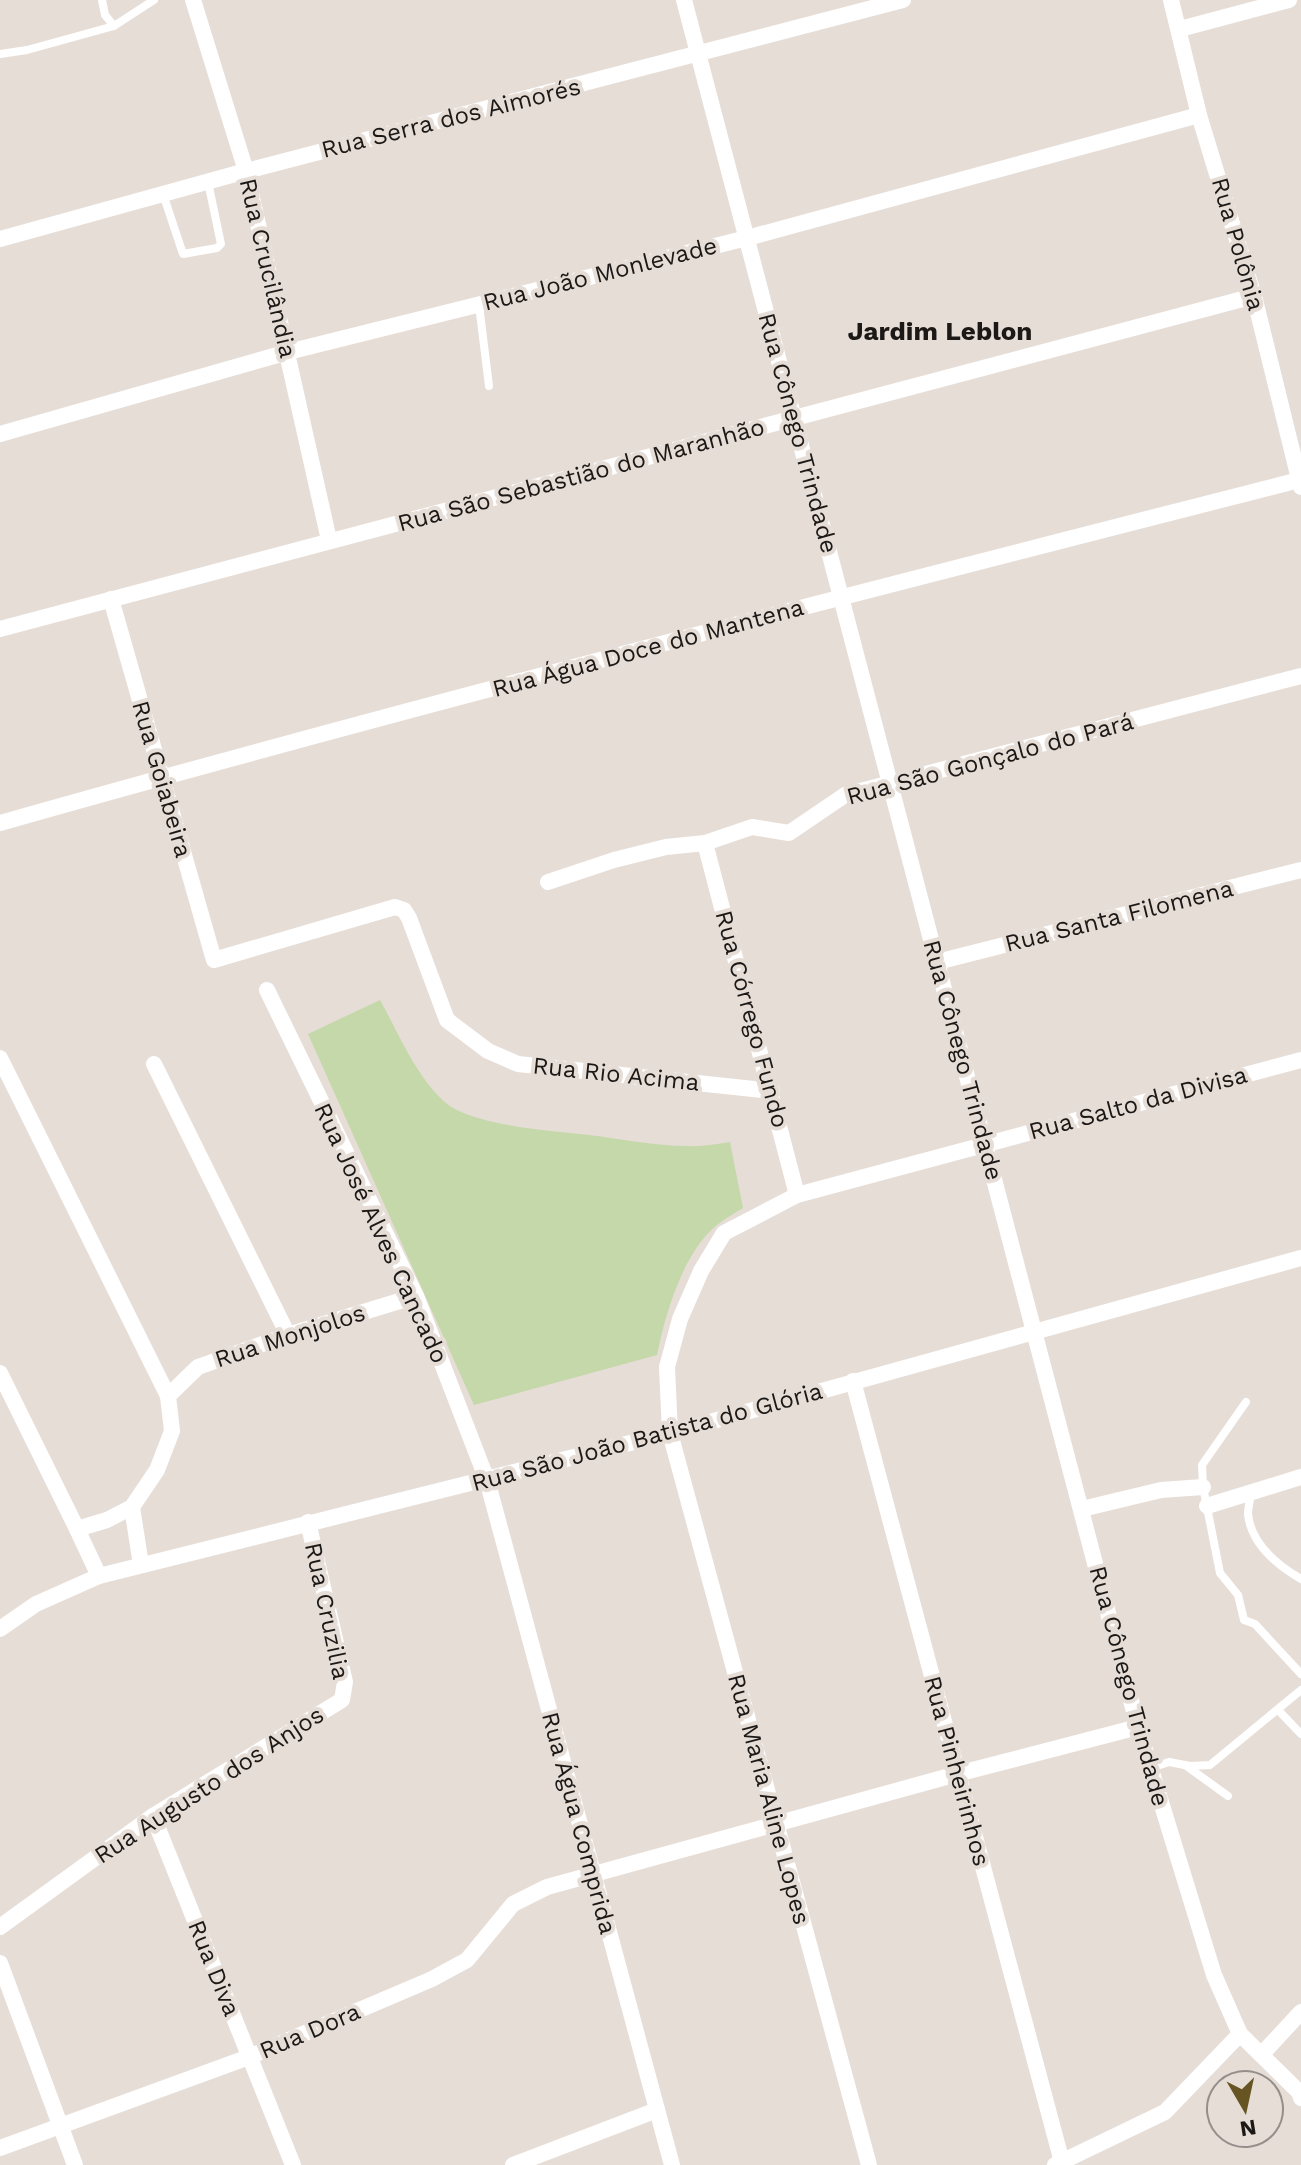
<svg xmlns="http://www.w3.org/2000/svg" width="1301" height="2165" viewBox="0 0 1301 2165" font-family="'Work Sans',sans-serif">
<style>
.green{fill:#c4d8a9}
.lines{fill:none;stroke-linecap:round;stroke-linejoin:round}
.lane{stroke:#fff;stroke-width:8}
.street{stroke:#fff;stroke-width:16}
.labels{text-anchor:middle;stroke-width:8;stroke-linejoin:round;paint-order:stroke}
.street-label{font-size:24px;fill:#1b1816;stroke:#e6ddd7}
.neighbourhood-label{font-size:26px;font-weight:bold;fill:#1b1816;stroke:#e6ddd7}
</style>
<rect width="100%" height="100%" fill="#e6ddd7"/>
<path class="green" d="M380,1000C399,1034 416,1077 446,1103C474,1126 553,1131 589,1135C622,1139 654,1146 687,1146C701,1147 716,1144 730,1142L743,1208C734,1213 725,1219 717,1225C683,1252 665,1315 657,1355L474,1405L308,1034Z"/>
<g class="lines">
<g class="lane">
<polyline points="102,0 105,15 114,26"/>
<polyline points="0,54 27,50 114,26 154,0"/>
<polyline points="163,194 183,254 217,248 221,244 208,182"/>
<polyline points="479,305 489,386"/>
<polyline points="1246,1402 1202,1465 1203,1487 1220,1573 1238,1595 1244,1620 1255,1624 1301,1674"/>
<path d="M1251,1494C1250,1500 1248,1508 1248,1514C1251,1544 1277,1565 1301,1579"/>
<polyline points="1279,1711 1301,1734"/>
<polyline points="1185,1765 1228,1796"/>
<polyline points="1151,1768 1169,1762 1190,1766 1210,1765 1301,1690"/>
</g>
<g class="street">
<polyline points="193,0 246,171 329,540"/>
<polyline points="684,0 1138,1727 1214,1975 1240,2034 1299,2092 1301,2098"/>
<polyline points="1171,0 1199,115 1254,296 1301,487"/>
<polyline points="1180,29 1289,0"/>
<polyline points="0,239 246,171 903,0"/>
<polyline points="0,434 288,352 747,238 1199,115"/>
<polyline points="111,599 214,960 395,907 404,910 409,918 447,1020 488,1051 518,1064 772,1091"/>
<polyline points="0,629 1254,296"/>
<path d="M0,823C431,701 865,591 1299,480"/>
<polyline points="705,843 797,1195"/>
<polyline points="548,882 614,860 666,847 705,843 752,827 789,833 845,795 1301,676"/>
<polyline points="937,962 1301,870"/>
<polyline points="267,990 416,1296 487,1480 672,2165"/>
<polyline points="0,1058 168,1396"/>
<polyline points="154,1064 288,1335"/>
<polyline points="0,1373 77,1529"/>
<polyline points="853,1381 1062,2162"/>
<polyline points="1207,1506 1301,1477"/>
<polyline points="132,1507 141,1565"/>
<polyline points="1082,1509 1161,1490 1203,1487"/>
<polyline points="99,1576 77,1529 107,1520 132,1507 157,1470 172,1431 168,1396 198,1367 288,1335 416,1296"/>
<polyline points="0,1629 36,1604 99,1576 670,1433 1301,1258"/>
<polyline points="153,1816 293,2165"/>
<polyline points="0,1927 153,1816 342,1700 345,1682 308,1522"/>
<polyline points="0,1963 75,2165"/>
<polyline points="1262,2054 1301,2012"/>
<polyline points="0,2148 249,2057 432,1979 467,1960 513,1904 547,1887 957,1774 1138,1727"/>
<polyline points="513,2165 657,2110"/>
<polyline points="869,2165 670,1433 667,1367 680,1319 701,1271 724,1233 797,1195 1301,1060"/>
<polyline points="1055,2165 1165,2112 1240,2034"/>
</g>
</g>
<g class="labels">
<g class="street-label">
<text transform="translate(451 118) rotate(-14)" y="8">Rua Serra dos Aimorés</text>
<text transform="translate(1238 244) rotate(74)" y="8">Rua Polônia</text>
<text transform="translate(268 268) rotate(77)" y="8">Rua Crucilândia</text>
<text transform="translate(600 274) rotate(-14)" y="8">Rua João Monlevade</text>
<text transform="translate(798 433) rotate(75)" y="8">Rua Cônego Trindade</text>
<text transform="translate(581 475) rotate(-15)" y="8">Rua São Sebastião do Maranhão</text>
<text transform="translate(648 648) rotate(-15)" y="8">Rua Água Doce do Mantena</text>
<text transform="translate(990 759) rotate(-15)" y="8">Rua São Gonçalo do Pará</text>
<text transform="translate(162 779) rotate(74)" y="8">Rua Goiabeira</text>
<text transform="translate(1119 916) rotate(-14)" y="8">Rua Santa Filomena</text>
<text transform="translate(752 1019) rotate(75)" y="8">Rua Córrego Fundo</text>
<text transform="translate(963 1060) rotate(75)" y="8">Rua Cônego Trindade</text>
<text transform="translate(616 1074) rotate(6)" y="8">Rua Rio Acima</text>
<text transform="translate(1138 1103) rotate(-15)" y="8">Rua Salto da Divisa</text>
<text transform="translate(381 1233) rotate(65)" y="8">Rua José Alves Cancado</text>
<text transform="translate(290 1336) rotate(-18)" y="8">Rua Monjolos</text>
<text transform="translate(647 1437) rotate(-15)" y="8">Rua São João Batista do Glória</text>
<text transform="translate(327 1611) rotate(78)" y="8">Rua Cruzilia</text>
<text transform="translate(1129 1686) rotate(75)" y="8">Rua Cônego Trindade</text>
<text transform="translate(957 1771) rotate(75)" y="8">Rua Pinheirinhos</text>
<text transform="translate(209 1785) rotate(-33)" y="8">Rua Augusto dos Anjos</text>
<text transform="translate(769 1799) rotate(75)" y="8">Rua Maria Aline Lopes</text>
<text transform="translate(579 1823) rotate(75)" y="8">Rua Água Comprida</text>
<text transform="translate(214 1968) rotate(68)" y="8">Rua Diva</text>
<text transform="translate(310 2031) rotate(-23)" y="8">Rua Dora</text>
</g>
<g class="neighbourhood-label">
<text x="940" y="340">Jardim Leblon</text>
</g>
</g>
<g transform="translate(1245 2109) rotate(171)"><circle r="38" fill="#e6ddd7" stroke="#958e8a" stroke-width="2"/>
<path d="M0-6L14 30L0 20L-14 30Z" fill="#665523"/>
<text y="-12" font-size="22" font-weight="bold" text-anchor="middle" fill="#1b1816">N</text>
</g>
</svg>
